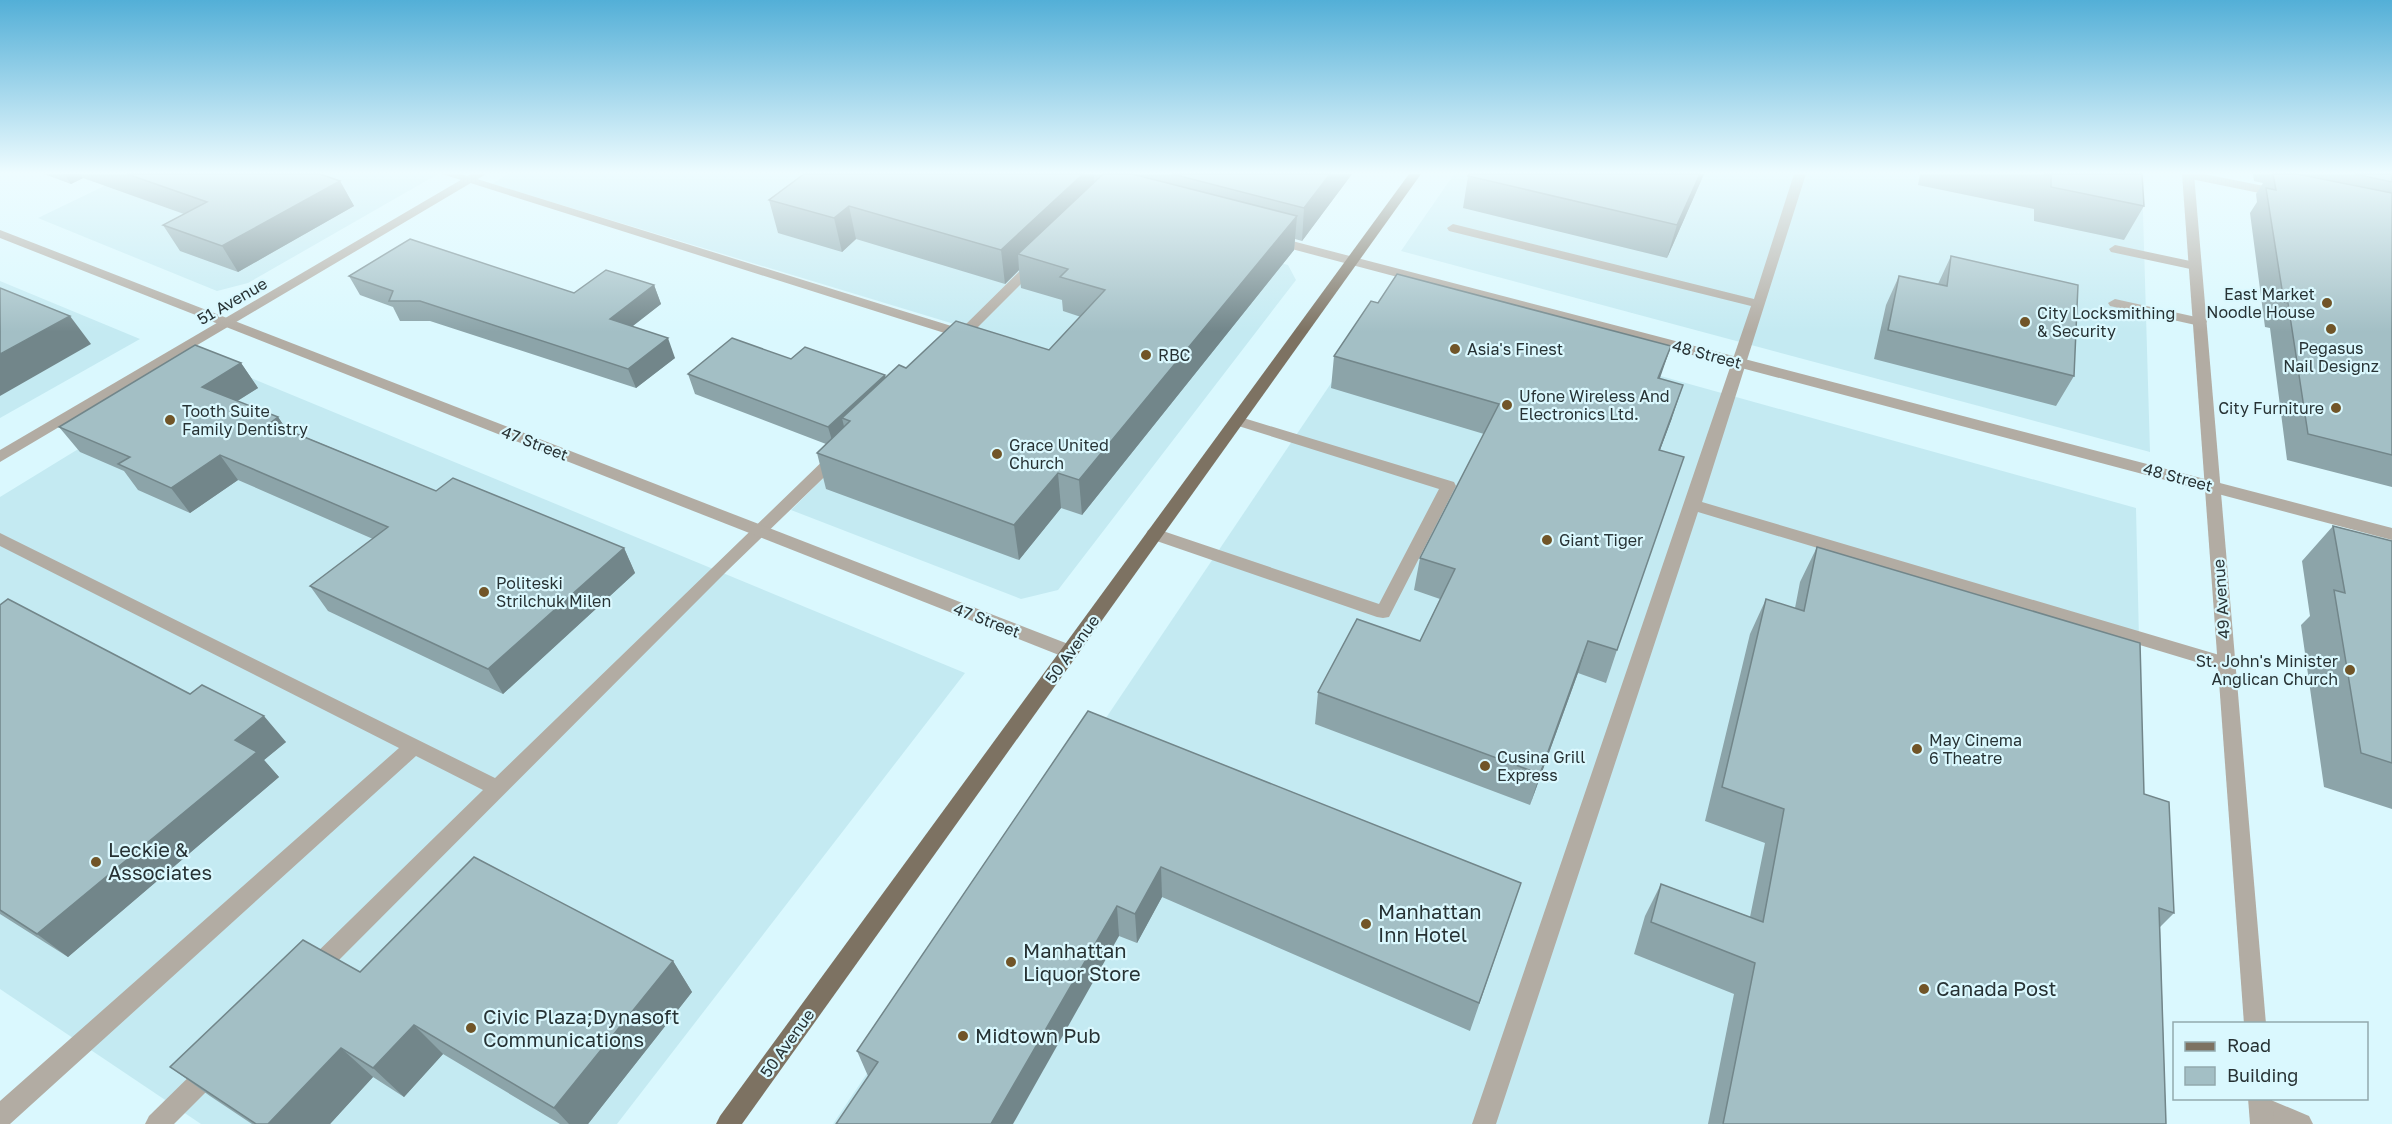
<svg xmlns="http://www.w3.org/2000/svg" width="2392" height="1124" viewBox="0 0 2392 1124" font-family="'Golos Text',sans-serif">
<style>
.built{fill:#c4eaf2}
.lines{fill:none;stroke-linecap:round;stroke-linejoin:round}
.service{fill:#b2aca3;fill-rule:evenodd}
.minor{fill:#b2aca3;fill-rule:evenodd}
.tertiary{fill:#b2aca3;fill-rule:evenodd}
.primary{fill:#7d7262;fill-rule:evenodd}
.wall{fill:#8ca4a9}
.shaded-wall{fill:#72868a}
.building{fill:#a3bfc5;stroke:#72868a;stroke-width:1.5}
.poi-dot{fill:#715528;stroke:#daf8fe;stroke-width:2}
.labels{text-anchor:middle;stroke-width:4.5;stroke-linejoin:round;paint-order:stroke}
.poi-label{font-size:16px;fill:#273234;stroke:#daf8fe;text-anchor:start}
.street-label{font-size:16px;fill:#273234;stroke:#daf8fe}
.near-poi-label{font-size:20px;fill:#273234;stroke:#daf8fe;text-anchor:start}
</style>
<rect width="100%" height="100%" fill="#daf8fe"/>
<g class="built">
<polygon points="129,174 438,174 248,283 217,291 38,218"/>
<polygon points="508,174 945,174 1288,265 1296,280 1058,590 1021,599 791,510 974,330 492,184"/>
<polygon points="1454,174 2121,174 2142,178 2150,452 1401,251"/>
<polygon points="0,281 140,339 0,418"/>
<polygon points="1387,300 2136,508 2150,1124 833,1124"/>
<polygon points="217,364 965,673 617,1124 201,1124 0,989 0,497"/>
</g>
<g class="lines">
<g class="service">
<polygon points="442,174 461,174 961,329 1030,261 1040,261 1041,264 962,343 957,344 950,340 954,336"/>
<polygon points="1794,174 1806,174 1702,502 2226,657 2232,659 2235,664 2232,669 2226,671 1698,512 1496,1124 1472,1124 1751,306 1449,231 1447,228 1453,224 1754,299"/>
<polygon points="2115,245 2195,262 2201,266 2195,270 2111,252 2109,249"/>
<polygon points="2115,299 2205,319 2207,322 2200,326 2110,306 2108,303"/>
<polygon points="1237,416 1454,482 1456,486 1389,617 1383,618 1377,617 1148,538 1146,534 1148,530 1154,528 1379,604 1439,489 1232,424 1230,421"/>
<polygon points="837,451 845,456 842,460 727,571 322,977 314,980 306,977 303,970 306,963 483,790 416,756 10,1124 0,1124 0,1101 399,748 0,546 0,533 495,778 832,452"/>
<polygon points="212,1059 220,1062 223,1070 220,1078 174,1124 145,1124 149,1116 204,1062"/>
</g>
<g class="minor">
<polygon points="471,174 486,174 0,462 0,450"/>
<polygon points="2180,174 2204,174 2279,189 2285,193 2279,197 2186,178"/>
<polygon points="1273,236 2392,528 2392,540 1269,243 1267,240 1269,237"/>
<polygon points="2256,1098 2266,1098 2309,1116 2313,1124 2272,1124 2253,1116 2249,1108 2253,1100"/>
</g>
<g class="tertiary">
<polygon points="2182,174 2194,174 2266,1024 2244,1024"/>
<polygon points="0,230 1076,647 1079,652 1076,657 1070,659 1064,657 0,238"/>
<polygon points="2248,1098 2272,1098 2274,1124 2250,1124"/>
</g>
<polygon class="primary" points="1409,174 1421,174 742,1124 716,1124 720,1116"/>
</g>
<g class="wall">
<polygon points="44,174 320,174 340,181 354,206 238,272 180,251 163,225 184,214 83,178 71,184"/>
<polygon points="804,174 1352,174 1302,241 1295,239 1294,250 1082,515 1061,508 1019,560 826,489 817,453 826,444 695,394 688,374 791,359 885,378 906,368 1049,350 1081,317 1063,311 1062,300 1021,288 1019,270 1005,284 856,239 842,252 778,233 769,200"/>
<polygon points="1469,174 1704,174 1667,258 1463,208 1468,176"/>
<polygon points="1920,174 2142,174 2144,206 2124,240 2034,221 2034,209 1918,185"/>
<polygon points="2253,174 2392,174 2392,487 2287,460 2270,328 2265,327 2250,213 2257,202 2256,194 2263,183 2254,181"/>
<polygon points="1951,256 2074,376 2056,406 1874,359 1886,305 1899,276 1938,284"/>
<polygon points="349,276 574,293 654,285 661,304 633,326 675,358 636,388 430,321 400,321 393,307 360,295"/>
<polygon points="1334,356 1660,379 1672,418 1660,450 1617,650 1606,683 1578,673 1530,805 1315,724 1318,692 1420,641 1440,599 1414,590 1420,558 1484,434 1331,388"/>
<polygon points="241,363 258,388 237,401 278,417 286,429 436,491 624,548 635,573 503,694 328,611 310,586 373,539 238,480 190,513 138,490 124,471 80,452 59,427"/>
<polygon points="2333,526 2392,541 2392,809 2324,787 2301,625 2310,616 2302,561"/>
<polygon points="1817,547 2144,794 2174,913 2160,927 2166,1124 1708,1124 1734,994 1634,954 1645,916 1661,884 1750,917 1765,843 1705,821 1750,634 1766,599 1795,608 1800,582"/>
<polygon points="0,605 190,694 286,742 264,760 279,777 68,957 0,914"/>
<polygon points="1088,711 1521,883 1470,1031 1162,897 1137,943 1119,936 868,1076 857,1051"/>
<polygon points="673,961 692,992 588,1124 560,1124 443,1054 404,1097 373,1077 330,1124 252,1124 210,1096 170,1067 360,972"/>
</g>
<g class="shaded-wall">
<polygon points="64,174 80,174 83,178 71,184"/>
<polygon points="1083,174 1094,174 1095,197 1018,254 1019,270 1005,284 1001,250"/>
<polygon points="1330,174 1352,174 1302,241 1304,208"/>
<polygon points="1700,174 1704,174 1667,258 1677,225"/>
<polygon points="340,181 354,206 238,272 222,246"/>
<polygon points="849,206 856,239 842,252 834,218"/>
<polygon points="1297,216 1294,250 1082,515 1079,480"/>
<polygon points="654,285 661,304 617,338 610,319"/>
<polygon points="70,316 91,344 0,396 0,354"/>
<polygon points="668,338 675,358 636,388 628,369"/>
<polygon points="1671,346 1660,378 1648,411 1658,378"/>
<polygon points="241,363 258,388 220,412 202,387"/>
<polygon points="885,375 889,395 850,421 842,418 846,435 834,447 828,427"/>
<polygon points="1683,385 1672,418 1648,482 1659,450"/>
<polygon points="278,417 295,442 270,423"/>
<polygon points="220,455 238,480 190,513 171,488"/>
<polygon points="1058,473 1061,508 1019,560 1014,525"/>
<polygon points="624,548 635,573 503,694 488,669"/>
<polygon points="1588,641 1578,673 1530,805 1540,774"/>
<polygon points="264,716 286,742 264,760 279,777 68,957 37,934 235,740"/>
<polygon points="1161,867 1162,897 1137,943 1135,914"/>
<polygon points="1117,906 1119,936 1013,1124 991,1124"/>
<polygon points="673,961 692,992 588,1124 569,1124 554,1108"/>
<polygon points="414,1025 443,1054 404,1097 373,1068"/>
<polygon points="341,1048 373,1077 330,1124 268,1124"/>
</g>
<g class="building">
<polygon points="127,174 320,174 340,181 222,246 163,225 207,202"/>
<polygon points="804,174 1083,174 1001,250 849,206 834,218 769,200"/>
<polygon points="1103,174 1132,174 1297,216 1079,480 1058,473 1014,525 817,453 850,421 842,418 899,365 906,368 956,321 1049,350 1105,290 1060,277 1068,269 1018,254"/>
<polygon points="1172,174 1330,174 1304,208"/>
<polygon points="1469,174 1700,174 1677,225 1468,176"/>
<polygon points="2044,174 2142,174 2144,206 2051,187 2051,176"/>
<polygon points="2273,174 2297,174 2392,193 2392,455 2308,434 2288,303 2284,302 2266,188 2276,190"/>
<polygon points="2355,174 2392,174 2392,182"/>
<polygon points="410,239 574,293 606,270 654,285 610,319 668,338 628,369 420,301 389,301 393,291 349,276"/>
<polygon points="1951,256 2078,285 2074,376 1888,330 1899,276 1947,286"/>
<polygon points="1397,274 1671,346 1658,378 1683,385 1659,450 1684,457 1617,650 1588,641 1540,774 1318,692 1357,619 1420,641 1455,569 1420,558 1499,404 1334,356 1371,301 1378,303"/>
<polygon points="0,288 70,316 0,354"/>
<polygon points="732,338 791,359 805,347 885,375 828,427 688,374"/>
<polygon points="195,345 241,363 202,387 278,417 270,423 436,491 453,478 624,548 488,669 310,586 388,527 220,455 171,488 118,464 130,457 59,427"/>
<polygon points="2333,526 2392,541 2392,763 2361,753 2334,590 2345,593"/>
<polygon points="1817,547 2140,643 2144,794 2169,802 2174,913 2159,908 2166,1124 1723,1124 1755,963 1651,922 1661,884 1763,922 1784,809 1722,787 1766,599 1804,611"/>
<polygon points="8,599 190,694 202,685 264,716 235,740 257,752 37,934 0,910 0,605"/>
<polygon points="1088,711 1521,883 1479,1003 1161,867 1135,914 1117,906 991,1124 836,1124 878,1062 857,1051"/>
<polygon points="474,857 673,961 554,1108 414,1025 373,1068 341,1048 268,1124 256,1124 170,1067 303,940 360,972"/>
</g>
<linearGradient id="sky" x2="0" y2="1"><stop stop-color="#53afd7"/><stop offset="0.52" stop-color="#eefcff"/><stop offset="1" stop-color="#eefcff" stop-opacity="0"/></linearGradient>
<rect width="2392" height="332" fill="url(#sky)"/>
<g class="poi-dot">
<circle cx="2327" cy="303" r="6"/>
<circle cx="2025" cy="322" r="6"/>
<circle cx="2331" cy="329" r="6"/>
<circle cx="1455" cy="349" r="6"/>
<circle cx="1146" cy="355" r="6"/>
<circle cx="1507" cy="405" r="6"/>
<circle cx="2336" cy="408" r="6"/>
<circle cx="170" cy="420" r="6"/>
<circle cx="997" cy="454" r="6"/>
<circle cx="1547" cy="540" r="6"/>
<circle cx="484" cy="592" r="6"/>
<circle cx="2350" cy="670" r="6"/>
<circle cx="1917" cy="749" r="6"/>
<circle cx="1485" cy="766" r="6"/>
<circle cx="96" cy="862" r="6"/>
<circle cx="1366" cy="924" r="6"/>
<circle cx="1011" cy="962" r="6"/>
<circle cx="1924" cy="989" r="6"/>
<circle cx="471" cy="1028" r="6"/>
<circle cx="963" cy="1036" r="6"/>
</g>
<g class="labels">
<g class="poi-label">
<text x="2315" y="300" text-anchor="end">East Market<tspan x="2315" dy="18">Noodle House</tspan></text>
<text x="2037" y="319">City Locksmithing<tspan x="2037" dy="18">&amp; Security</tspan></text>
<text x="2331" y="354" text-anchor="middle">Pegasus<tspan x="2331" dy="18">Nail Designz</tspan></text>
<text x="1467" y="355">Asia's Finest</text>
<text x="1158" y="361">RBC</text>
<text x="1519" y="402">Ufone Wireless And<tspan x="1519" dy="18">Electronics Ltd.</tspan></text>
<text x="2324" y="414" text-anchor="end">City Furniture</text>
<text x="182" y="417">Tooth Suite<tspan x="182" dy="18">Family Dentistry</tspan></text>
<text x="1009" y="451">Grace United<tspan x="1009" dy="18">Church</tspan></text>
<text x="1559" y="546">Giant Tiger</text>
<text x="496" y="589">Politeski<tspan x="496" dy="18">Strilchuk Milen</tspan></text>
<text x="2338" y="667" text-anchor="end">St. John's Minister<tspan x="2338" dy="18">Anglican Church</tspan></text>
<text x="1929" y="746">May Cinema<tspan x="1929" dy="18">6 Theatre</tspan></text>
<text x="1497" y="763">Cusina Grill<tspan x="1497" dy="18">Express</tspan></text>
</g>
<g class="street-label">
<text transform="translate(232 301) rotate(-30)" y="6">51 Avenue</text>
<text transform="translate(1707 354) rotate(15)" y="6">48 Street</text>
<text transform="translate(535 443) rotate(21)" y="6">47 Street</text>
<text transform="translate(2178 477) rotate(15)" y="6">48 Street</text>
<text transform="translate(2221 599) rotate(-94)" y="6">49 Avenue</text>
<text transform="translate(987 620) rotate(21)" y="6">47 Street</text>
<text transform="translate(1072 649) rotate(-54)" y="6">50 Avenue</text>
<text transform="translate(787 1043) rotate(-54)" y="6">50 Avenue</text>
</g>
<g class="near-poi-label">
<text x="108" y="857">Leckie &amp;<tspan x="108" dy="23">Associates</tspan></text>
<text x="1378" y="919">Manhattan<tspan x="1378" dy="23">Inn Hotel</tspan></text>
<text x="1023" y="958">Manhattan<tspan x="1023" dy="23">Liquor Store</tspan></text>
<text x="1936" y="996">Canada Post</text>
<text x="483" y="1024">Civic Plaza;Dynasoft<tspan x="483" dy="23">Communications</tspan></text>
<text x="975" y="1043">Midtown Pub</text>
</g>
</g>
<rect x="2173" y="1022" width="195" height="78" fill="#daf8fe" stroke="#92a9ad" stroke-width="1.5"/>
<rect x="2185" y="1042" width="30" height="9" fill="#7d7262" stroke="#92a9ad" stroke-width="1.5"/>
<text x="2227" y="1052" font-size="18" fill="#273234">Road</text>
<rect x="2185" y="1067" width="30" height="18" fill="#a3bfc5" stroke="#92a9ad" stroke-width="1.5"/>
<text x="2227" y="1082" font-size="18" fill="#273234">Building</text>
</svg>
